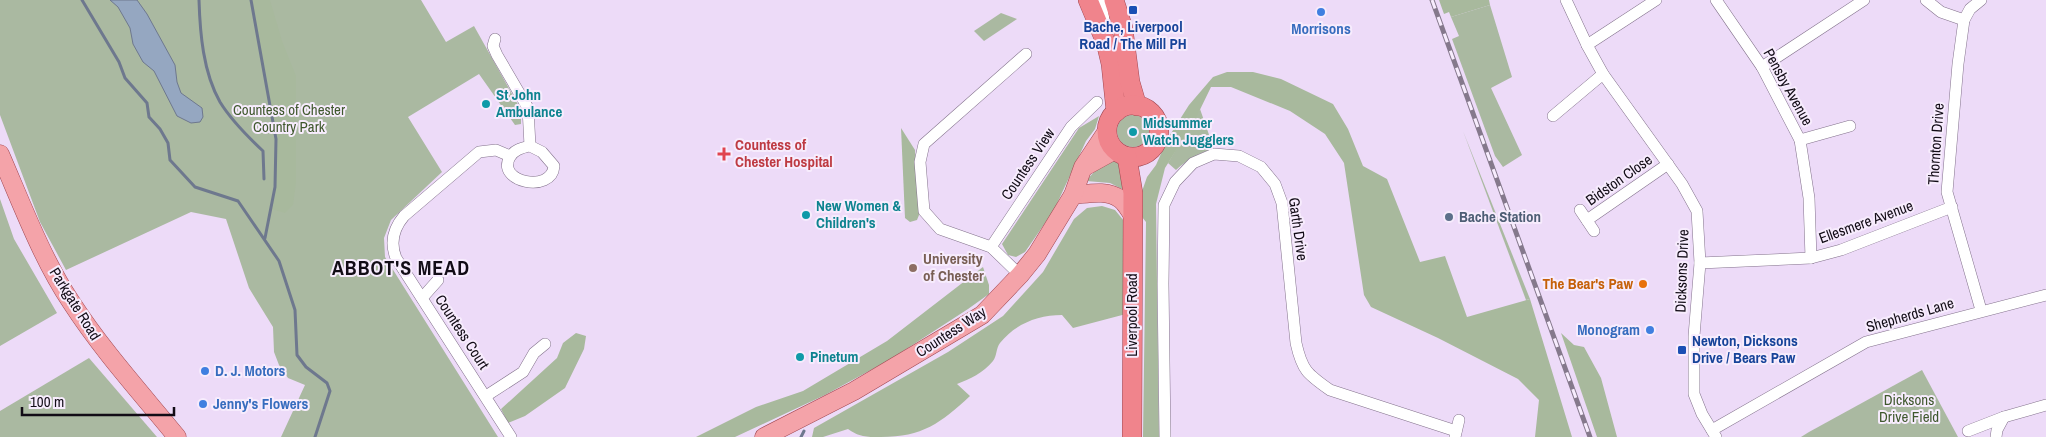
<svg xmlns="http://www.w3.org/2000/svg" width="2046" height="437" viewBox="0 0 2046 437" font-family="'Archivo Narrow',sans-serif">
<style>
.green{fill:#aab9a1}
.forest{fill:#a8b99d}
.water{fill:#95a7c1;stroke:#6e788e}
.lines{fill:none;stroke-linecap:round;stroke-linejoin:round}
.stream{stroke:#6e788e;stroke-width:3}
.minor-casing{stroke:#83728c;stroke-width:12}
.tertiary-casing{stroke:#83728c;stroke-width:15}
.primary-casing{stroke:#a04650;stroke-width:19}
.trunk-casing{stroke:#a04650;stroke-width:20}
.minor{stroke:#fff;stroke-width:11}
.tertiary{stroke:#fff;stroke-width:14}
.primary{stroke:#f4a3a9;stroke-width:18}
.trunk{stroke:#f0848c;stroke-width:19}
.rail-casing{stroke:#85798c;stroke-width:5}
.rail{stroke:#f7ecfd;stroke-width:3;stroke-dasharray:9;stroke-linecap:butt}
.transit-dot{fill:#1a4fb4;stroke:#f7ecfd;stroke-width:2}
.shop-dot{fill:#3f7fe0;stroke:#f7ecfd;stroke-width:2}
.culture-dot{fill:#0f9aa8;stroke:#f7ecfd;stroke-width:2}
.health-dot{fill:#e0444e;stroke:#f7ecfd;stroke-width:2}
.service-dot{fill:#5c6f8a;stroke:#f7ecfd;stroke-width:2}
.education-dot{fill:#8d6e63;stroke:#f7ecfd;stroke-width:2}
.food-dot{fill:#e8710a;stroke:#f7ecfd;stroke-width:2}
.labels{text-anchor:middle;stroke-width:4;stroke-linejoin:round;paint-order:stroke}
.transit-label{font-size:15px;font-weight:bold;fill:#164399;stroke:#f7ecfd}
.shop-label{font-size:15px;font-weight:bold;fill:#366cbe;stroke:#f7ecfd;text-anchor:start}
.street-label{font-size:15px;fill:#120c16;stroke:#f7ecfd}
.culture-label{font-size:15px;font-weight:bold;fill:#0d838f;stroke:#f7ecfd;text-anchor:start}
.park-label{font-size:15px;fill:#3f582d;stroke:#f7ecfd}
.health-label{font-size:15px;font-weight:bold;fill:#be3a42;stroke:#f7ecfd;text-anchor:start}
.service-label{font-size:15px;font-weight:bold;fill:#4e5e75;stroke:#f7ecfd;text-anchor:start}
.education-label{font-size:15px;font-weight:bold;fill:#785e54;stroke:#f7ecfd;text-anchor:start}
.food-label{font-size:15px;font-weight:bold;fill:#c56008;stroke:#f7ecfd;text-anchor:end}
.district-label{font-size:20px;font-weight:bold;letter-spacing:1px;fill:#120c16;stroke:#f7ecfd}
</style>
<rect width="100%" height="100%" fill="#eddbf8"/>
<g class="green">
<polygon points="0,0 421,0 446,42 474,26 521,110 521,124 515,125 479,74 408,117 442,172 391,220 384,238 385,257 498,437 281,437 305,385 288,378 279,365 274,352 273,327 249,288 226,219 191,212 66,270 40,222 0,115"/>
<polygon points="1490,5 1512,77 1491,88 1522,155 1503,167 1495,156 1452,39 1459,36 1451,17"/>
<polygon points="1001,13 1017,19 984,41 974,31"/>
<path d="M1200,109L1214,149C1200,152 1187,160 1176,170L1168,163Z"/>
<circle cx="1133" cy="131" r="16"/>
<polygon points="1463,131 1530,299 1526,300"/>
<polygon points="1112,159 1119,160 1126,191 1110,183 1086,181 1100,165"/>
<polygon points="0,199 14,239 57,313 0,346"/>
<polygon points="89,358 157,437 0,437 0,411"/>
<polygon points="1922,370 1958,437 1801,437 1809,432"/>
</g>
<g class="forest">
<path d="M251,0H270L282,41L296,76V182L293,205L285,213L271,209C285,140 264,68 251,0Z"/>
<polygon points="1439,0 1489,0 1490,5 1451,17 1449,12 1444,14"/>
<polygon points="1227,72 1253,72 1281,79 1333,104 1348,129 1363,166 1387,179 1420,262 1445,256 1467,317 1530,299 1572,437 1535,437 1539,400 1518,379 1438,338 1371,307 1364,295 1344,163 1325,134 1290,111 1231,87 1211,87 1194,122 1165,168 1156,204 1159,437 1143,437 1146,222 1138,212 1140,197 1147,177 1156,165 1168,138 1189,105 1213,77"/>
<polygon points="1099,116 1095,129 1086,141 1054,210 1025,252 1016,257 1008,255 1002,244 1079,128"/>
<polygon points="901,128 915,150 919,215 917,220 910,222 905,218"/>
<path d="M1102,206L1115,210L1124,221L1126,314L1073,328L1062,315C1038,315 1015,324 1000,343C996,348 997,356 993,361C983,373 970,379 957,384L970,396C941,423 922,437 881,437C865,437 860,437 848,429L823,437H812L814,428L948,352L1003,316L1043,272L1074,219L1087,208Z"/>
<polygon points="983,267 989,285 989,294 968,309 891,359 825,395 735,437 696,437 756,407 803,391 887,341"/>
<polygon points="576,333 586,336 584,349 565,388 525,416 508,423 501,409 557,358 563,343"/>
<polygon points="1561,333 1574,345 1584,347 1601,378 1617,437 1597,437"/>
</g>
<polygon class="water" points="110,0 137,0 147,14 175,65 177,82 181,93 202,108 203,117 200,122 191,123 177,116 154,71 143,62 133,44 130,28 118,7"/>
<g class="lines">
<g class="stream">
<polyline points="82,0 119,62 125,78 147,103 149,117 160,129 168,143 170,160 195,187 238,201 279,261 295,310 297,355 306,367 327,383 330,391 315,437"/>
<path d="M199,0C200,33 203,72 220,102C231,120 247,136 263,151L264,179"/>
<polyline points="251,0 276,139 275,187 265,238"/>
<polyline points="801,437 804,431"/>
</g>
<g class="minor-casing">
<g id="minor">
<polyline points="1566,0 1587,45 1603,74 1682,184 1697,211 1700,263 1694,336 1694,394 1702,414 1716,437"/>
<polyline points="1716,0 1762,67 1800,140 1809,198 1811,258"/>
<polyline points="1926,0 1941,12 1964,20"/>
<polyline points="1981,0 1970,9 1964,20 1958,64 1947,192 1981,310"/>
<polyline points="495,39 493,46 497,55 528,108 530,146"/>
<polyline points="1587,45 1656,0"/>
<polyline points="1762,67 1864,0"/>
<polyline points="1553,116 1603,74"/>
<polyline points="1800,140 1850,126"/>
<path d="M530,146L542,152L554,166C552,194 495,182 510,157C514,150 521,148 530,146Z"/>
<path d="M510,156L496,150L479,152L404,216C393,229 390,243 396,258L511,437"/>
<polyline points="1580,210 1594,231"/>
<polyline points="1587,220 1668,164"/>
<polyline points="991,247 1071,127 1097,102"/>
<polyline points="1700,263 1811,258 1841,250 1952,207"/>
<polyline points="1020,275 991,247 940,229 924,211 920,162 924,144 1026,54"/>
<polyline points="422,298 438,280"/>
<polyline points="486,396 523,372 534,353 545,344"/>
<polyline points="1712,430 1866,342 2046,295"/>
<polyline points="1968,431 2004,417 2046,405"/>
<path d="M1165,437L1163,284L1164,205L1175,182L1193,163L1214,154L1239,156L1261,167L1275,184L1282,203L1296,343C1302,370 1307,374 1330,390L1456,431"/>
<polyline points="1455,437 1459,420"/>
<polyline points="1996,437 1997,430 2004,417"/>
</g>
</g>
<g class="tertiary-casing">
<polyline id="tertiary" points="1099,0 1103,23"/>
</g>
<g class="primary-casing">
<g id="primary">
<path d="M0,154C21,202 42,259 71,302C102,350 141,393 177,437"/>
<polyline points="1086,166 1115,150"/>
<path d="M1073,195C1087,194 1107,189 1120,199C1125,202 1129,210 1133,215"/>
<polyline points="764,437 854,391 982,315 1020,275 1037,254 1073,195 1083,167 1107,131"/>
</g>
</g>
<g class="trunk-casing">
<g id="trunk">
<polyline points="1088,0 1106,43 1111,64 1116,112"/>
<polyline points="1114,0 1123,28 1130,82 1137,106"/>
<circle cx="1133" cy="131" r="26"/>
<polyline points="1127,157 1133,193 1132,437"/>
</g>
</g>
<use href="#minor" class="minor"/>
<use href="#tertiary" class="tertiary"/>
<use href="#primary" class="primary"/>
<use href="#trunk" class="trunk"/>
<g class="rail-casing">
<polyline id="rail" points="1432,0 1590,437"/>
</g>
<use href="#rail" class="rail"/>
</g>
<g class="transit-dot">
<rect x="1128" y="5" width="10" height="10" rx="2.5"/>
<rect x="1677" y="345" width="10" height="10" rx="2.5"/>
</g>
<g class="shop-dot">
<circle cx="1321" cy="12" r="5"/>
<circle cx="1650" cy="330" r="5"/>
<circle cx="205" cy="371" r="5"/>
<circle cx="203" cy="404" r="5"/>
</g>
<g class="culture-dot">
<circle cx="486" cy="104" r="5"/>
<circle cx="1133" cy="132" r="5"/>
<circle cx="806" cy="215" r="5"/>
<circle cx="800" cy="357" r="5"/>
</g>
<path class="health-dot" d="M721.5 146.5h5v5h5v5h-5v5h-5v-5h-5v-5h5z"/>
<circle class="service-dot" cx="1449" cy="217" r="5"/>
<circle class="education-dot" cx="913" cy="268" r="5"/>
<circle class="food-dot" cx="1643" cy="284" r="5"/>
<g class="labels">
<g class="transit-label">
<text x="1133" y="32">Bache, Liverpool<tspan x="1133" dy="17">Road / The Mill PH</tspan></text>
<text x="1692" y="346" text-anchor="start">Newton, Dicksons<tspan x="1692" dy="17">Drive / Bears Paw</tspan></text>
</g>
<g class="shop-label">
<text x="1321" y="34" text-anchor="middle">Morrisons</text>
<text x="1640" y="335" text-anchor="end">Monogram</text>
<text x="215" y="376">D. J. Motors</text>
<text x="213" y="409">Jenny's Flowers</text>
</g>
<g class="street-label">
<text transform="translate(1788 87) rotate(61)" y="5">Pensby Avenue</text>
<text transform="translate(1936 144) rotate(-86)" y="5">Thornton Drive</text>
<text transform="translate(1028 164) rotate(-56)" y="5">Countess View</text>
<text transform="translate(1619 180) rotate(-35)" y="5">Bidston Close</text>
<text transform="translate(1866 222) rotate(-20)" y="5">Ellesmere Avenue</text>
<text transform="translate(1298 229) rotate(82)" y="5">Garth Drive</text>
<text transform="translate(1682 271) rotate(-88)" y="5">Dicksons Drive</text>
<text transform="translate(75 304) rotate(58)" y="5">Parkgate Road</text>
<text transform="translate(1132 315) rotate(-90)" y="5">Liverpool Road</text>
<text transform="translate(1910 315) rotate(-16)" y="5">Shepherds Lane</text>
<text transform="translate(462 332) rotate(57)" y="5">Countess Court</text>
<text transform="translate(951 332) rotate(-33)" y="5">Countess Way</text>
</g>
<g class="culture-label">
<text x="496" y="100">St John<tspan x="496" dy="17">Ambulance</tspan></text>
<text x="1143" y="128">Midsummer<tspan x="1143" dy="17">Watch Jugglers</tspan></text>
<text x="816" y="211">New Women &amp;<tspan x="816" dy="17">Children's</tspan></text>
<text x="810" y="362">Pinetum</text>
</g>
<g class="park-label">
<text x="289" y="115">Countess of Chester<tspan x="289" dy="17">Country Park</tspan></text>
<text x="1909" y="405">Dicksons<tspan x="1909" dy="17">Drive Field</tspan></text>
</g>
<g class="health-label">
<text x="735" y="150">Countess of<tspan x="735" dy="17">Chester Hospital</tspan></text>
</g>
<g class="service-label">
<text x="1459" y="222">Bache Station</text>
</g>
<g class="education-label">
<text x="923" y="264">University<tspan x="923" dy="17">of Chester</tspan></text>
</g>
<g class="food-label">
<text x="1633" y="289">The Bear's Paw</text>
</g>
<g class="district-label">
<text x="401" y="275">ABBOT'S MEAD</text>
</g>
</g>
<path d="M22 407v8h152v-8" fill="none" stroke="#120c16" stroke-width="2.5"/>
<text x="30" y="407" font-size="15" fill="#120c16" stroke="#f7ecfd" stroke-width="4" paint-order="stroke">100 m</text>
</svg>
